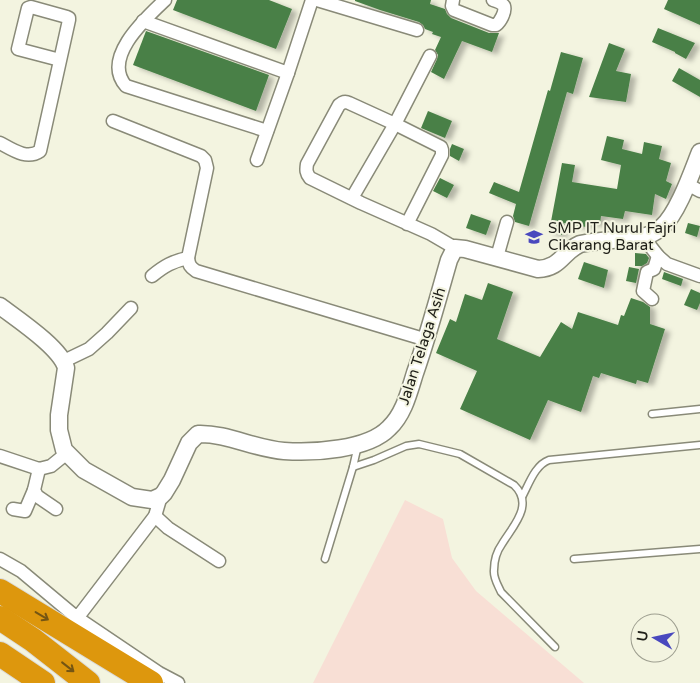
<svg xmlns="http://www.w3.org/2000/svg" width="700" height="683" viewBox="0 0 700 683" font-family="'Varela Round',sans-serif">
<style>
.green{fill:#f8dfd5}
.building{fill:#4a8047;filter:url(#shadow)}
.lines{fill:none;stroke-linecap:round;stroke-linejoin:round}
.service-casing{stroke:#898a78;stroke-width:9}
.minor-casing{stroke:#898a78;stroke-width:15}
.tertiary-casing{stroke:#898a78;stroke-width:19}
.motorway-casing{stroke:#dbdbda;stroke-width:26}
.service{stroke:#fff;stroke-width:6}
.minor{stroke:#fff;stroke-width:12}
.tertiary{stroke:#fff;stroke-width:16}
.motorway{stroke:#dd970d;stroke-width:24}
.oneway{stroke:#745513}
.labels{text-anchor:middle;stroke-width:4;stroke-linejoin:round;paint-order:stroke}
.poi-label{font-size:15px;fill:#1f1f18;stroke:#f3f4e0;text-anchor:start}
.street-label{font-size:15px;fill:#1f1f18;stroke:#f3f4e0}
</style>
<defs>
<filter id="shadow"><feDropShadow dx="5.5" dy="3" stdDeviation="2.5" flood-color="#0004"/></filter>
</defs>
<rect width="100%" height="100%" fill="#f3f4e0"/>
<polygon class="green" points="405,500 443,519 452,558 476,591 584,683 313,683"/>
<g class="building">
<polygon points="177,0 269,0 292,9 276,49 173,10"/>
<polygon points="355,0 431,0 430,4 445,9 447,14 451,18 489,33 499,33 492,52 462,41 444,79 431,72 437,59 438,55 435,50 441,37 432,34 433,32 425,29 423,25 419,22 380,10 355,1"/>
<polygon points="668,0 700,0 700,25 664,9"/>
<polygon points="658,28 695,43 686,59 675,53 675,52 652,42"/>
<polygon points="146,31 269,75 256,111 133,65"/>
<polygon points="609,43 625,49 616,71 631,74 626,102 589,97"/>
<polygon points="561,52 583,58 573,94 567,92 529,226 515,222 513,216 516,204 489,193 494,182 519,192 548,90 550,91"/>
<polygon points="679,68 700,80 700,97 672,81"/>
<polygon points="428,111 452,121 445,138 421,128"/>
<polygon points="607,136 624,140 622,149 642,154 644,142 662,146 659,159 671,163 666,181 672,184 666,199 655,194 652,215 625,211 623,219 601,216 600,224 587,222 586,227 564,223 562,235 549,232 562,163 575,165 572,182 617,189 621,165 601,160"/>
<polygon points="452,144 464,149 459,161 450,156 450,149"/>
<polygon points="440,178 454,185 447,198 433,191"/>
<polygon points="471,214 491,221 486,235 466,228"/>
<polygon points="688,223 700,226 697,237 685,233"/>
<polygon points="635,253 646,254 649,258 647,263 642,266 635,266"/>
<polygon points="584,262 608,270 604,288 578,279"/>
<polygon points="629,267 639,269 636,283 626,281"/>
<polygon points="664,272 683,279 681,286 662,279"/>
<polygon points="488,283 513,292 497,339 540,357 561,322 572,329 578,312 618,325 621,315 624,316 631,298 643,302 650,307 650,324 665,329 648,383 637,380 636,384 601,373 599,378 593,376 581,412 548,400 530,440 460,409 477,371 436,353 450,319 456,322 465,294 482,300"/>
<polygon points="691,289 700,293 700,303 697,310 684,305"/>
</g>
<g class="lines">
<g class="service-casing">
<g id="service">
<polyline points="652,414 700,409"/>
<path d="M353,467L374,460L406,446L419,444L460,454L514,485C535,505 512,527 502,544C497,551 494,561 494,570C493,578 498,585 501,592L555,647"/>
<path d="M522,497C529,484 535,465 549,460L700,445"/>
<polyline points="325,559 353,467 358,445"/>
<polyline points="574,559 700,549"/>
</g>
</g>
<g class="minor-casing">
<g id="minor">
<path d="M165,0C146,18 101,58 126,86L267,131"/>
<polyline points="317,0 417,30"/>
<path d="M453,0L452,6L454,10L492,25H496C500,22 506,12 504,6C502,3 496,1 493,0"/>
<polyline points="143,21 288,73"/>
<path d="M113,121L201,156L205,160L207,168L188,258C189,265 190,267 196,271L427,340"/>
<path d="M0,143C13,150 27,160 40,151L69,20V18L67,17L31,7L28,8L18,49L60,60"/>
<polyline points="257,160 288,73 312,0"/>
<polyline points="687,184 700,191"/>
<polyline points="352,198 395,124 430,56"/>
<path d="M407,224L442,155V150L441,147L395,124L349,103C345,101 343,102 339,105L307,164C306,170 306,173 310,178L361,203L431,234L455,248"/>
<polyline points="643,237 658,256 667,264 700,276"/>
<polyline points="497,257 507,222"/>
<path d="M152,276C164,266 173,261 188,258"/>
<polyline points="652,299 643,291 647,272 654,269 658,256"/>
<polyline points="64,361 89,349 107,333 131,308"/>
<polyline points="0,456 39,469 51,466 67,453"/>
<polyline points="39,469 34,490 37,496 56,509"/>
<polyline points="13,509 25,511 34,490"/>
<polyline points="155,516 168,528 219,561"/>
<polyline points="0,559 21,571 76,617 81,613 155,516 161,496"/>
<polyline points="76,617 159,673 178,683"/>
</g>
</g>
<g class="tertiary-casing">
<path id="tertiary" d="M0,306C17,319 61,348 66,368L59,415V430L64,450L84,470L132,497L152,500L161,496L164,493L172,480L189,443L198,434C227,433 255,449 284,451C313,453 368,450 389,428C404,414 409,392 415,373C428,336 438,298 449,260L455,248L465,249L538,269C561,268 562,252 580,244C600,240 621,240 641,237C648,236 657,232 662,227C678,213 692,172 700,152"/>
</g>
<g class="motorway-casing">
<g id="motorway">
<polyline points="0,591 151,683"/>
<polyline points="0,618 33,640 88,683"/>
<polyline points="0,654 43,683"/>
</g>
</g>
<use href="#service" class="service"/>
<use href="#minor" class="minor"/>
<use href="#tertiary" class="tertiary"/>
<use href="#motorway" class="motorway"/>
</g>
<defs><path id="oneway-shaft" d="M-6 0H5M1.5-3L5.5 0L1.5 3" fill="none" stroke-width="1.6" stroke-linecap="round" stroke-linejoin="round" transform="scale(1.25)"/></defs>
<g class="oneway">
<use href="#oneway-shaft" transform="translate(42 616) rotate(31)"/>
<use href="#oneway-shaft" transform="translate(68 667) rotate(38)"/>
</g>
<defs>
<g id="school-bare" transform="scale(1.35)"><path d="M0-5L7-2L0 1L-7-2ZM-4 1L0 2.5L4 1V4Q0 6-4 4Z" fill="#4948be" stroke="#f3f4e0" stroke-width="2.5" paint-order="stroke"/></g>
</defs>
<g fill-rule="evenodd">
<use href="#school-bare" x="534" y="237"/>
</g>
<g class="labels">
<g class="poi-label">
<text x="548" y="233">SMP IT Nurul Fajri<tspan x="548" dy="17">Cikarang Barat</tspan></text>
</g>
<g class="street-label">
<text transform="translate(422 346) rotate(-72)" y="5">Jalan Telaga Asih</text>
</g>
</g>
<g transform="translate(655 638) rotate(279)"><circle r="24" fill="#f3f4e0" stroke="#9e9f90"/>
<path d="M0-4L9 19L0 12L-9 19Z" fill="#4948be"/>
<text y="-8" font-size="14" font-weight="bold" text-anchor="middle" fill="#1f1f18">U</text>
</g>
</svg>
